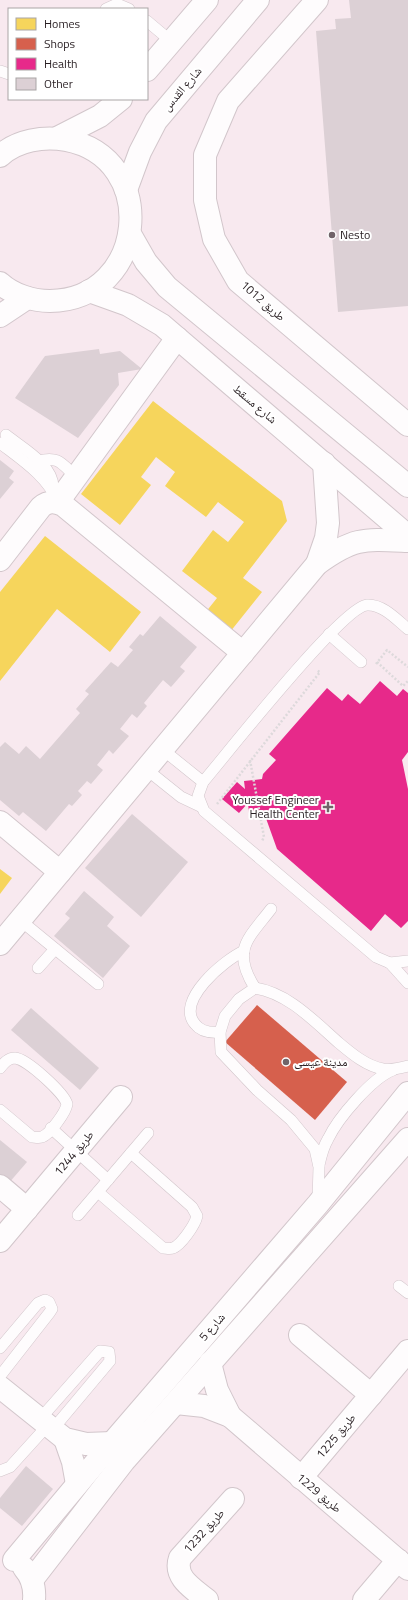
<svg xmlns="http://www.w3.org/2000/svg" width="408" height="1600" viewBox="0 0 408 1600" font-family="'Titillium Web','Noto Naskh Arabic',sans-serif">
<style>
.homes{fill:#f6d55c}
.shops{fill:#d6604d}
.health{fill:#e7298a}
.building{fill:#dcd0d5}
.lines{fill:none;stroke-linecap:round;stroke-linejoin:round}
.lane-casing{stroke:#d2c6cb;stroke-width:12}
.street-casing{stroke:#d2c6cb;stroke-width:24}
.secondary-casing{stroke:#d2c6cb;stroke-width:24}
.path{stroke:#ddd9db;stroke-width:2.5;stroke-dasharray:2 2;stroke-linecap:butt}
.lane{stroke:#fefcfd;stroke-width:11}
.street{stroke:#fefcfd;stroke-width:22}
.secondary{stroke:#fefcfd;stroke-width:22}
.poi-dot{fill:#706469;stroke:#fff;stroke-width:1.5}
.labels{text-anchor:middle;stroke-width:4;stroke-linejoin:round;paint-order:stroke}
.street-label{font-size:12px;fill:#271d21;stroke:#fff}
.poi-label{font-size:12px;fill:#271d21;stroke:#fff;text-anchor:start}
</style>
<rect width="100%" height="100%" fill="#f8e9ef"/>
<g class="homes">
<polygon points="153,401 282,501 287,521 243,578 262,592 230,632 205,613 217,598 182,571 213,530 228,542 244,522 218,502 206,517 165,486 175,472 156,457 141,477 151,485 120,525 81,494"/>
<polygon points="45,536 141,612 110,652 57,609 0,681 0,592"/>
<polygon points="0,869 12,878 0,894"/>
</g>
<polygon class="shops" points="257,1005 347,1082 315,1120 225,1042"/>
<polygon class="health" points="380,681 397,696 403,689 408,693 408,752 402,760 408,789 408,921 401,928 385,914 371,931 277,849 263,810 249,813 248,803 239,813 222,799 237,782 245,789 244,781 262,779 263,774 276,760 269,754 327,688 342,701 348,694 360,704"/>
<g class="building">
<polygon points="349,0 408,0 408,306 338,312 316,31 336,29 335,19 351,18"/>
<polygon points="99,349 100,354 120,351 142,369 118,373 119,385 78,438 15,398 45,356"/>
<polygon points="0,460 14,471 9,478 14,482 0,499"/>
<polygon points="160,616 197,647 180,667 185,671 171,687 163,680 144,703 147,706 137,718 132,714 120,729 129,736 113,754 109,750 97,765 103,770 91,784 87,781 78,791 82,795 72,806 69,804 46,831 23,812 19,816 0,800 0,747 5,742 19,754 26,746 40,759 80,713 76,709 89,694 85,691 111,662 118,667 133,650 129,647 140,634 143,636"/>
<polygon points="132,814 188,862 141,917 85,868"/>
<polygon points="84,891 114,917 107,926 130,946 103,978 54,936 70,918 65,914"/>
<polygon points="31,1008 99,1068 80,1090 11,1030"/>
<polygon points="0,1140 27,1162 8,1184 0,1177"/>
<polygon points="26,1466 53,1489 22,1526 0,1508 0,1498"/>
</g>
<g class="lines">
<g class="lane-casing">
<g id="lane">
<polyline points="106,9 117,4 129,9"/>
<polyline points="147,21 172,42"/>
<polyline points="0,71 9,74"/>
<path d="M6,435C22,448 54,465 53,488"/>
<path d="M0,443C22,460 47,476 58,502"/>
<path d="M38,461C59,456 61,463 76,477"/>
<path d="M408,629C397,620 383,604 367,605C342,607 226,755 203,782L198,796L204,811L376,957L390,963L408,961"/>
<polyline points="329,634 361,662"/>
<polyline points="162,749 203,782"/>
<polyline points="146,769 181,797 200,806"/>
<polyline points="20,920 98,984"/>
<polyline points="390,963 408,983"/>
<polyline points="38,968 55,949"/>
<path d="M255,988C231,950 248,939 271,909"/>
<path d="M220,1032C210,1033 201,1032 195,1024C175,1001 224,960 244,951"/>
<path d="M0,1068C4,1063 8,1058 15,1058C27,1059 64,1093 67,1104C66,1112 50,1134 42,1137C38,1138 35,1137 32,1137L0,1110"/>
<polyline points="51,1128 108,1180"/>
<path d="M319,1165C321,1156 323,1147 328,1139C338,1118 372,1078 393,1070"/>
<path d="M98,1192L163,1248C166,1248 170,1249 173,1248C181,1245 195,1225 197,1216L192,1207L131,1153"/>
<path d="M318,1200L319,1167L315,1149L291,1120L257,1090L221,1052L220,1032L225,1016L239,999L255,988C288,993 314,1021 339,1043C351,1053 366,1066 383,1069C391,1070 401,1068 408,1066"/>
<polyline points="78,1215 148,1133"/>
<polyline points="399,1286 408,1293"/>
<polyline points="0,1348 38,1303 45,1300 49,1302 52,1309 50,1312 0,1376"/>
<polyline points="40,1419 100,1351 109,1352 110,1361 53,1429"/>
<polyline points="0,1471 10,1467 48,1425"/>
</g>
</g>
<g class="street-casing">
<g id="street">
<polyline points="317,0 228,101 205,155 205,200 214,239 238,281 408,425"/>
<polyline points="58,502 177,338"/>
<path d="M0,560L41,507C48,501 54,501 63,505L243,653"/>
<polyline points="317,564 326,538 328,523 324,463"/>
<polyline points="0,822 60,872"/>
<path d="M0,944L317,564C354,537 364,539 408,541"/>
<polyline points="0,1186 27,1209"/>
<polyline points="0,1241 121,1097"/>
<polyline points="300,1335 371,1395"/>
<polyline points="210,1363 217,1390 230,1416"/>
<polyline points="0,1387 65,1439 86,1444 112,1443"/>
<polyline points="176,1403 204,1406 230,1416 408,1569"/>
<polyline points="65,1439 73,1462 77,1484"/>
<polyline points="301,1478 408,1351"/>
<path d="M207,1600C194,1589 173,1578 180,1558L233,1499"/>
<polyline points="364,1600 398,1560"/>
</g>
</g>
<g class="secondary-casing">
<g id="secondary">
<polyline points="147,70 207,0"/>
<polyline points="57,138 100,116 121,99"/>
<path d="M0,156C17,140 44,136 66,140C161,158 147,300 50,301C33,301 13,295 0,283"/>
<polyline points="126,190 140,152 156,121 258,0"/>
<polyline points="130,234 146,262 167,287 408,486"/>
<polyline points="89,291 128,305 162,325 408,536"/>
<polyline points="0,316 27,298"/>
<polyline points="14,1560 112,1443 318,1204 408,1093"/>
<path d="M24,1568C33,1578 35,1588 34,1600"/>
<polyline points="32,1580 124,1461 408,1139"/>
</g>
</g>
<g class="path">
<polyline points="377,662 403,686 408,681"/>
<polyline points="376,664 387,650 408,667"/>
<polyline points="250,760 264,837 262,841"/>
<polyline points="217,804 320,672 316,670"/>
</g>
<use href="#lane" class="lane"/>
<use href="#street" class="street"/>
<use href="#secondary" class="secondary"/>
</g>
<g class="poi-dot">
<circle cx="332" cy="235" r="4"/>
<path d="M326 801h4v4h4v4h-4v4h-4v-4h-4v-4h4z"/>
<circle cx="286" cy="1062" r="4"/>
</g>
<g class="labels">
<g class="street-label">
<text transform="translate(182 89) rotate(-50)" y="4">شارع القدس</text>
<text transform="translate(263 301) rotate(41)" y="4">طريق 1012</text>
<text transform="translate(255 404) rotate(40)" y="4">شارع مسقط</text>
<text transform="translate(74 1153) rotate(-50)" y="4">طريق 1244</text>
<text transform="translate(212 1327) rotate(-49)" y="4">شارع 5</text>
<text transform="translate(336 1436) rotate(-50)" y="4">طريق 1225</text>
<text transform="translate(319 1493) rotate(40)" y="4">طريق 1229</text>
<text transform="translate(204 1531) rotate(-48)" y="4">طريق 1232</text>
</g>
<g class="poi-label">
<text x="340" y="239">Nesto</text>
<text x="319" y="804" text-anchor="end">Youssef Engineer<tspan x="319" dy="14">Health Center</tspan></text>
<text x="294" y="1066">مدينة عيسى</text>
</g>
</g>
<rect x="8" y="8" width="140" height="92" fill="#ffffff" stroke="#a9a5a6"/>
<rect x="16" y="18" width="20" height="12" fill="#f6d55c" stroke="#a9a5a6"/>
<text x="44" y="28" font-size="12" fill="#271d21">Homes</text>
<rect x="16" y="38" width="20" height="12" fill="#d6604d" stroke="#a9a5a6"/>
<text x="44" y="48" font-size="12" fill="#271d21">Shops</text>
<rect x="16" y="58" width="20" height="12" fill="#e7298a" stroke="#a9a5a6"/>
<text x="44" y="68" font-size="12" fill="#271d21">Health</text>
<rect x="16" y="78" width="20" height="12" fill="#dcd0d5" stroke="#a9a5a6"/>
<text x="44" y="88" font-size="12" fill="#271d21">Other</text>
</svg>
